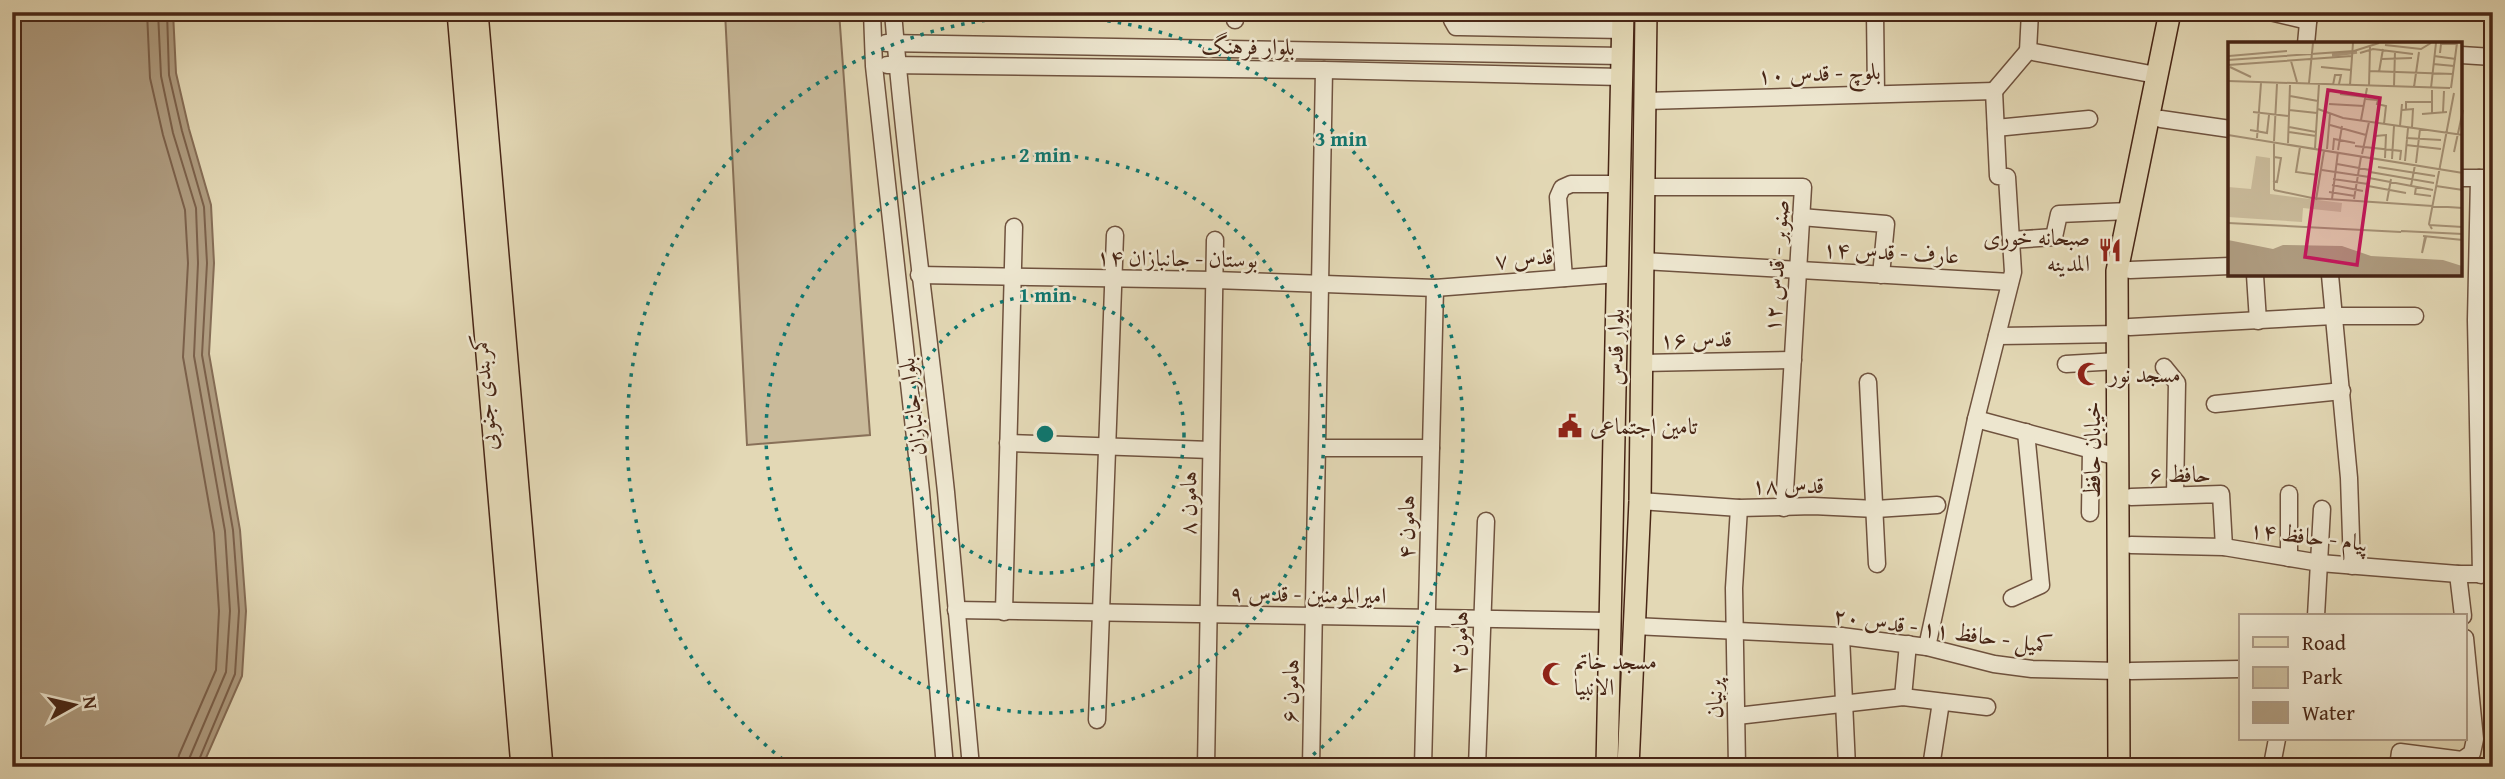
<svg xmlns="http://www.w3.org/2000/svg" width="2505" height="779" viewBox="0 0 2505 779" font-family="'Gentium Book Plus',Amiri,serif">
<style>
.green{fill:#c9ba9a;stroke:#887058;stroke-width:2}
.water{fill:#ae9b7f;stroke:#856c55;stroke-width:2}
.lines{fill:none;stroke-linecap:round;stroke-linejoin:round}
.shore{stroke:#7b604a;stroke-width:2}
.minor-casing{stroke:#6f523e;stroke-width:19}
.major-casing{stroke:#482616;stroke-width:24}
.minor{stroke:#ede6cf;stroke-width:16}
.major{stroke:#e3d8b5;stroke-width:21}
.ring{fill:none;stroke:#0f766e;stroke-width:3.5;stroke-dasharray:3.5 7}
.labels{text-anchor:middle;stroke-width:5;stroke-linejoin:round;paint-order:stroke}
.street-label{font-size:23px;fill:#482616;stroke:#ede6cf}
.poi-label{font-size:23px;fill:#482616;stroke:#ede6cf;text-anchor:start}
.inset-river{fill:none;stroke:#ae9b7f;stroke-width:3.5}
.inset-road{fill:none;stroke:#a59175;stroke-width:2}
.view{fill:#c2185b;fill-opacity:0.15;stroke:#c2185b;stroke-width:3.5}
.inset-edge{fill:none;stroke:#482616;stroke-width:3.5}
.centre{fill:#0f766e;stroke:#ede6cf;stroke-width:3.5}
.ring-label{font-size:21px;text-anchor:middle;font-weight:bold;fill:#0f766e;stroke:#ede6cf;stroke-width:5;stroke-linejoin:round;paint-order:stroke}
</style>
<rect width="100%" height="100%" fill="#e3d8b5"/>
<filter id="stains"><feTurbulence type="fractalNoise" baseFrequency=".00286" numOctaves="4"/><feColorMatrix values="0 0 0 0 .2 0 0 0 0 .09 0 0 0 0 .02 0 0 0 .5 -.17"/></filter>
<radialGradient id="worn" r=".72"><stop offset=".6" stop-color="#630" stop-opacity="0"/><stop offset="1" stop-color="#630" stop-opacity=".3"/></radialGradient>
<polygon class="green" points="725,12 839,12 870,435 747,445"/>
<polygon class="water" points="12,12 173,12 176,73 189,129 211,205 214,263 209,354 240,530 246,611 242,676 202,767 12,767"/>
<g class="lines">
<g class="shore">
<polyline points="147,12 150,78 163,135 185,210 188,263 183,357 214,533 219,611 216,670 179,755 177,767"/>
<polyline points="158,12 161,76 173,133 196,208 198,263 194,356 225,531 230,611 226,672 189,759 187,767"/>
<polyline points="167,12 169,75 182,131 204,207 207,263 202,355 233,530 239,611 235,674 196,767"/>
</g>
<g class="minor-casing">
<g id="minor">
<polyline points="872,12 874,66 921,492 945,767"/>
<path d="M893,12C906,173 929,332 946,492C955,583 962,675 971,767"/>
<polyline points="1452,12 1452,20 1456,27 1460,27 1623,30"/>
<polyline points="1875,12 1876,94"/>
<polyline points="2270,12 2308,21"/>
<polyline points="1235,20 1235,12"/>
<polyline points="886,43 1622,56"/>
<polyline points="2306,44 2309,12"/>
<polyline points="2028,51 2030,12"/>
<polyline points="2461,55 2493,57"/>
<polyline points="887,65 1324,70 1621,77"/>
<polyline points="1994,91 2028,51 2156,75"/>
<polyline points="1645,101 1994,91"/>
<polyline points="2161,119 2230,129"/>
<polyline points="1996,128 2089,119"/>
<polyline points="2461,178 2493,178"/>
<polyline points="2479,178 2476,320 2481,575"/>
<polyline points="1644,187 1803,187 1784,508"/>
<polyline points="1801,217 1886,224 1881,275"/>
<polyline points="2011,240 2054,237 2059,214 2129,211"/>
<polyline points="1643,261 2010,282"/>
<polyline points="2130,270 2230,266"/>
<polyline points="919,275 1214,280 1435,288 1618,274"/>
<polyline points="2255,275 2258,321"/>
<polyline points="2330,275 2349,478 2352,566"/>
<polyline points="1564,278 1558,197 1562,188 1571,184 1619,184"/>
<polyline points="2130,327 2334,316 2415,316"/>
<polyline points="1997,336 2118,334"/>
<polyline points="1641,363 1793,360"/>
<polyline points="2066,364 2118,361"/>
<polyline points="2164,367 2177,383 2175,495"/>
<polyline points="1868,382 1877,564"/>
<polyline points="2215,404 2342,391"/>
<polyline points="1976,419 2118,457"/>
<polyline points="1008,443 1211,450"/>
<polyline points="1318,448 1431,448"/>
<polyline points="2131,497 2221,494 2224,547"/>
<polyline points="1640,501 1739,508 1813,506 1876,509 1937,505"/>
<polyline points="2090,513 2091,449"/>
<polyline points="2131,545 2224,547 2320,563 2458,574 2493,574"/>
<polyline points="2289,558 2289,494"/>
<polyline points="2458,574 2463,616"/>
<polyline points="2012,598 2041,585 2026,432"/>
<polyline points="956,610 1610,621"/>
<polyline points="1004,612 1014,227"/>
<polyline points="2316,616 2322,509"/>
<polyline points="1634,626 1841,636 1927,647 1994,664 2032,669 2119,671"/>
<polyline points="1841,636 1847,767"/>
<polyline points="1927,647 1976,419 2013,272 2007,177 1998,176 1994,91"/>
<polyline points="2131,671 2241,669"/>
<polyline points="1903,697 1908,644"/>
<polyline points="1737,716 1903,697 1987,707"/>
<polyline points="1097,720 1115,235"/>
<polyline points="2272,765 2277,739"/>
<polyline points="1206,767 1215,240"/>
<polyline points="1311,767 1324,70"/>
<polyline points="1423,767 1435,288"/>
<polyline points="1477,767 1486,521"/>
<polyline points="1737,767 1734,588 1739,508"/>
<polyline points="1931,767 1941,702"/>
<polyline points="2398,767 2400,752 2462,760 2472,753 2475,739 2465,638"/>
</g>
</g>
<g class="major-casing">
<g id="major">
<polyline points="458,12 522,767"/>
<polyline points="477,12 542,767"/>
<polyline points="1607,767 1623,12"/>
<polyline points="1628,767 1640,501 1646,12"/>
<polyline points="2119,767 2117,271 2170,12"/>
</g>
</g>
<use href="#minor" class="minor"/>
<use href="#major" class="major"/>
</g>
<g class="ring">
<circle cx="1045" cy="434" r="139"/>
<circle cx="1045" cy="434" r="279"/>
<path d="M791 766A418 418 0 1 1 1299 766"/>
</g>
<defs>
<g id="restaurant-bare" transform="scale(1.89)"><path d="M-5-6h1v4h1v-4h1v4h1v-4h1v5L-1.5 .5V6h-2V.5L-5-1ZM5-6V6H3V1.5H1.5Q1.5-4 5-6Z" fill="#8f2418" stroke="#ede6cf" stroke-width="2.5" paint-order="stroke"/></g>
<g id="mosque-bare" transform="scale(1.89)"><path d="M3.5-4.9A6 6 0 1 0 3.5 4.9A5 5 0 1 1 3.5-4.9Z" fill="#8f2418" stroke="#ede6cf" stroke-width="2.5" paint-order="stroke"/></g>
<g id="civic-bare" transform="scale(1.89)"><path d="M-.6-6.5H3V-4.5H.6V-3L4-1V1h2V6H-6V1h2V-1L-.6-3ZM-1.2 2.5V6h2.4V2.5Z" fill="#8f2418" stroke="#ede6cf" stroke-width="2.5" paint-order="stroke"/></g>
</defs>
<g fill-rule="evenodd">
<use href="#restaurant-bare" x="2110" y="250"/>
<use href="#mosque-bare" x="2089" y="374"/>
<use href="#civic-bare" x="1570" y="426"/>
<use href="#mosque-bare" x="1554" y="674"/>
</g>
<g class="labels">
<g class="street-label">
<text transform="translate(1248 46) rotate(1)" y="8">بلوار فرهنگ</text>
<text transform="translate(1819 73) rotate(-2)" y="8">بلوچ - قدس ۱۰</text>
<text transform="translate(1891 252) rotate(3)" y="8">عارف - قدس ۱۴</text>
<text transform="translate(1177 258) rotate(1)" y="8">بوستان - جانبازان ۱۴</text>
<text transform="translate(1524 258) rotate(-5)" y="8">قدس ۷</text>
<text transform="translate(1776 266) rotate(-86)" y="8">صنوبر - قدس ۱۲</text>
<text transform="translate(1696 339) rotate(-1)" y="8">قدس ۱۶</text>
<text transform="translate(1615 347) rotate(-89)" y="8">بلوار قدس</text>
<text transform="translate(484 392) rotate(-95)" y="8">کمربندی جنوبی</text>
<text transform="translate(912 407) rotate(-97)" y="8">بلوار جانبازان</text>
<text transform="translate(2092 450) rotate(-90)" y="8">خیابان حافظ</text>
<text x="2180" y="482">حافظ ۶</text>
<text x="1788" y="493">قدس ۱۸</text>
<text transform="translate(1188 503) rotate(-89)" y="8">هامون ۸</text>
<text transform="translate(1406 527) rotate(-89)" y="8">هامون ۴</text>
<text transform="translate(2309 536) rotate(7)" y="8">پیام - حافظ ۱۴</text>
<text transform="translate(1308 594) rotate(1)" y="8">امیرالمومنین - قدس ۹</text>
<text transform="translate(1943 630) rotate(8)" y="8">کمیل - حافظ ۱۱ - قدس ۲۰</text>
<text transform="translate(1459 643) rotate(-88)" y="8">هامون ۲</text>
<text transform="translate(1290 691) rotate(-88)" y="8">هامون ۶</text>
<text transform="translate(1714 699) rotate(-91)" y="8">پرنیان</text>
</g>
<g class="poi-label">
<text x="2090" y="245" text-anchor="end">صبحانه خوری<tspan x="2090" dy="26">المدینه</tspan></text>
<text x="2109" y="382">مسجد نور</text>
<text x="1590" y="434">تامین اجتماعی</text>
<text x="1574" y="669">مسجد خاتم<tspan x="1574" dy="26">الانبیا</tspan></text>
</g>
</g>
<g transform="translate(2228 42)">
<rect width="234" height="234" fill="#e3d8b5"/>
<path d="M28,114L42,116V152L114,161L113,170L75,166L74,180L0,175V145L23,147Z" fill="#c9ba9a"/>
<path d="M0,198L45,207L55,203L114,204L143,214L215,218L234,224V234H0Z" fill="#ae9b7f"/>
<path class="inset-river" d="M104,13L129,10"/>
<path class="inset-road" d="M157,3L193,7L203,1M132,11L145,7L185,12M212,11L213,2H229M1,14L59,9M206,14L228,17M154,17L184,16M0,18L126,9L151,1M63,19L69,40M205,22L226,24M0,23L124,14M2,25L23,35M93,25L123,28M141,29L225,32M151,30L155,7M0,39L222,46M81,41L85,1M105,43L107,33H113L111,42M122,43L125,1M141,44L142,5M166,44L167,9M186,45L191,10M203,46L208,1M223,46L229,1M112,52L138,55M62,54L90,59M138,57L150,58L149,62L158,64L156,82M101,62L136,64M90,67L115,76L235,93M61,68L89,71M174,68L185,67L184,85M178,68V60H203M25,70L61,74M215,70L216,49M204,71V48M194,72L219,70M133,78L139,46M102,83L138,93M172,84L174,62M61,85L88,90M22,88L39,91L41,73M61,90L88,94M0,93L235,131M147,94L158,93L157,116M29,96L33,41M178,96L213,98M46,99L49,42M60,101L62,43M178,103L213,107M127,104L173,109L172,118M72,105L68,130L90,133M87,106L91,42M99,107L102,72M105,108L106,97L127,101M110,108L114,84M226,110L235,68M134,112L141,80M164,117L166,84M177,119L180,86M188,121L192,87M109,122L142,128M150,125L207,134M94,128L141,135M142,130L206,141M141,136L205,148M105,137L140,142M45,139L49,140L53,116L46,115M104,143L135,149M140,144L178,151M183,144L187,123M208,144L235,148M188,145L187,152L203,154M46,148L84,156L235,166M46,148V101M101,150L127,154M104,157L110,110M126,157L133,115M88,158L96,109M137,158L145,107M159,159L163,137M0,181L173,190M201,183L235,185M204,187L201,182L226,51M173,189L235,192M195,194L235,198M197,195L194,211L198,195"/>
<path class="view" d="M100,48L152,56L129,223L77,215Z"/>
<rect width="234" height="234" class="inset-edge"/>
</g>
<circle cx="1045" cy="434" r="10" class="centre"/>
<g class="ring-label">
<text x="1341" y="146">3 min</text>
<text x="1045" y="162">2 min</text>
<text x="1045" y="302">1 min</text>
</g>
<rect width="2505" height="779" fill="none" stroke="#e3d8b5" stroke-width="42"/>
<rect x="14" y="14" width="2477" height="751" fill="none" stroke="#482616" stroke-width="3.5"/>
<rect x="21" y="21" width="2463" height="737" fill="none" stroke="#482616" stroke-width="2"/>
<rect x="2239" y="614" width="228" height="126" fill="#ede6cf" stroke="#ab9985" stroke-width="2"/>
<rect x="2253" y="637" width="35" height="10" fill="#e3d8b5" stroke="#ab9985" stroke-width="2"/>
<text x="2302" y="650" font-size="21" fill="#482616">Road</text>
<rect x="2253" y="667" width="35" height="21" fill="#c9ba9a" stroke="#ab9985" stroke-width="2"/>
<text x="2302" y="684" font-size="21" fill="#482616">Park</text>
<rect x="2253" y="702" width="35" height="21" fill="#ae9b7f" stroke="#ab9985" stroke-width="2"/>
<text x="2302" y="720" font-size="21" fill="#482616">Water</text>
<g transform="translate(74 705) rotate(82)" stroke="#ede6cf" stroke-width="5" paint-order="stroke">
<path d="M0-5L12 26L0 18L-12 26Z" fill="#482616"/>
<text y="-10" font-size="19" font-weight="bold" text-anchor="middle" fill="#482616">N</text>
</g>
<rect width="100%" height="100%" filter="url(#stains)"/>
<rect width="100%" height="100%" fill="url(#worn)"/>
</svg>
